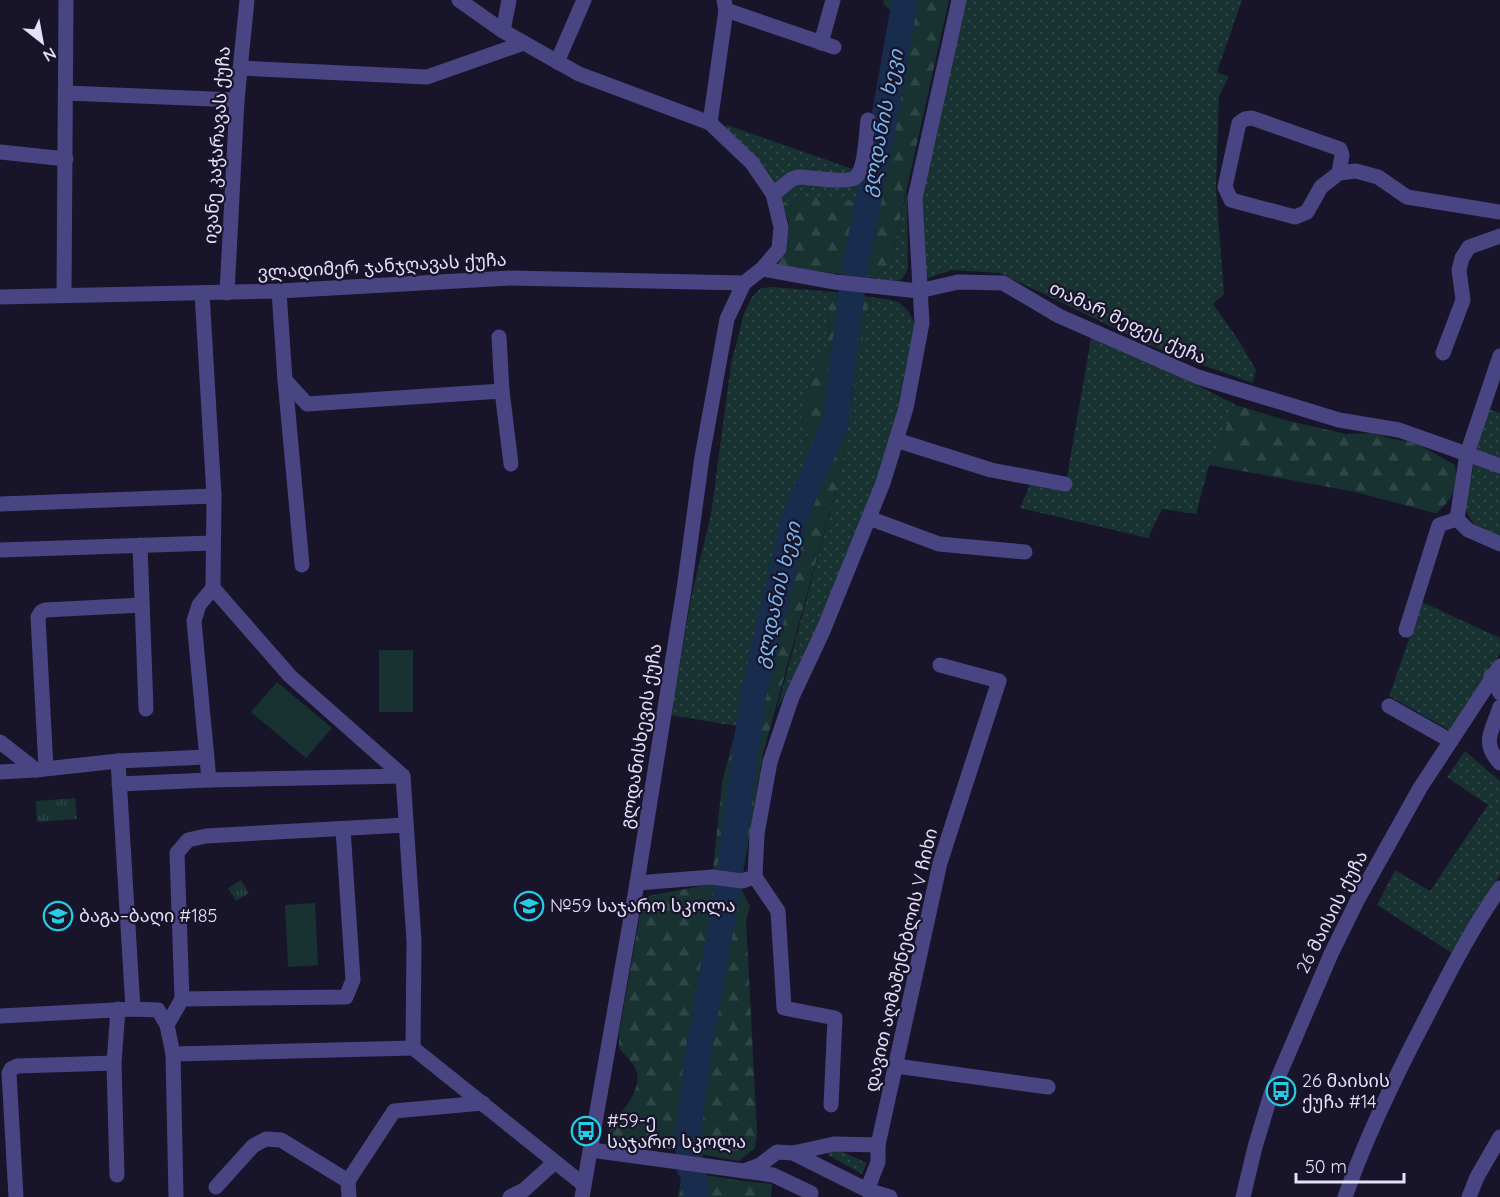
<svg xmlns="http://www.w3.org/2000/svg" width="1500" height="1197" viewBox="0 0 1500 1197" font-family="Quicksand,'Noto Sans Georgian',sans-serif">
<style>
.grass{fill:url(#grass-dots)}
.forest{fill:url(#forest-firs)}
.park{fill:url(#park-tufts)}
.pitch{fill:#183232}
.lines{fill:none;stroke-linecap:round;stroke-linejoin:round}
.river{stroke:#182c4e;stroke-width:26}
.minor{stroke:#494582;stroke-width:15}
.labels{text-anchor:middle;stroke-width:4.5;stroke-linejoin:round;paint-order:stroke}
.street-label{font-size:18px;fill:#e4e0fb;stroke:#181429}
.poi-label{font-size:18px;fill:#e4e0fb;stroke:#181429;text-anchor:start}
.water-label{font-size:20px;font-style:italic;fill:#7ab7ef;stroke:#181429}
</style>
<defs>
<pattern id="grass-dots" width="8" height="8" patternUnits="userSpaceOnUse" patternTransform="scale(1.5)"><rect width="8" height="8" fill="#183232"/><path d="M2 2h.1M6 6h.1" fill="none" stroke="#2e4646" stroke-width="1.8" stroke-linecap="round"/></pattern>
<pattern id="forest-firs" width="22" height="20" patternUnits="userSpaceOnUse" patternTransform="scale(1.5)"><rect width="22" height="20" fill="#183232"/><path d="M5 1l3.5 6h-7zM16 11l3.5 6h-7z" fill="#2e4646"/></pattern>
<pattern id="park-tufts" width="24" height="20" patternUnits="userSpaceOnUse" patternTransform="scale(1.5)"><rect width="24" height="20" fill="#183232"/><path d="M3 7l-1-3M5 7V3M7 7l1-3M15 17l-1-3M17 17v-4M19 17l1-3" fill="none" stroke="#2e4646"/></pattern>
</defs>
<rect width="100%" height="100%" fill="#181429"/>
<g class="grass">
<polygon points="966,0 1242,0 1217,72 1229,77 1219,96 1216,188 1224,294 1213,304 1239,341 1256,370 1253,383 1160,350 1000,273 952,270 925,279 921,180"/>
<polygon points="727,125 867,174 863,203 805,197 781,203 724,129"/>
<polygon points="907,191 908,269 902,279 893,282 873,278 890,264"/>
<polygon points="771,287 834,292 829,305 828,343 809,384 803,404 801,420 808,434 805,460 736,726 671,715 692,593 711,514 731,364 744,313 752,297 761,288"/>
<path d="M870,297C895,300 904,299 915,324L898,413L873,495L818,632L777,709L839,478Z"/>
<polygon points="1091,338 1160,366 1236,405 1209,465 1196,514 1162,509 1148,538 1020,508 1035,473 1067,477"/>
<path d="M1486,408L1500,413V538C1481,529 1472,528 1465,507Z"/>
<polygon points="1422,602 1500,638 1500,653 1449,730 1389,696"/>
<polygon points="1465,751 1500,781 1500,875 1452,953 1377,905 1395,870 1430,891 1488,805 1447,777"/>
<polygon points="840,1151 867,1163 862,1174 828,1155 828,1152"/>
</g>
<g class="forest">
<polygon points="884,0 949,0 890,264 873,278 776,266 787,248 789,222 781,203 805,196 863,203 897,17 883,3"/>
<polygon points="834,292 870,297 839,478 763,754 743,874 713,870 722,783 805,460 808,434 801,420 803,404 809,384 828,343 829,305"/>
<path d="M1236,405L1285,420L1346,434L1373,433L1393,439L1416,443L1455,465C1459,488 1453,497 1437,513H1434L1356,492L1209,465Z"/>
<path d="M711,884L741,888L750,906L746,921L757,1132L755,1148L739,1161L679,1150L611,1143L609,1130C620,1113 647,1087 634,1066C630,1059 623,1054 619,1047V1033L643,897Z"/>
<polygon points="676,1170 735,1180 772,1184 771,1197 678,1197 681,1179"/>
</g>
<g class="park">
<polygon points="75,798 77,819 37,822 36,801"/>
<polygon points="241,880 249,893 236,901 228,888"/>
</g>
<g class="pitch">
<rect x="379" y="650" width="34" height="62"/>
<polygon points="277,682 332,728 306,758 251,712"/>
<polygon points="315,903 318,965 288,967 285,905"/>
</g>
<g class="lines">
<polyline class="river" points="697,1197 687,1142 698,1054 727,891 753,696 795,516 835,424 855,268 881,137 905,0"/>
<g class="minor">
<polyline points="726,10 834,47"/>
<polyline points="503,31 509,0"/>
<polyline points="821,43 833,0"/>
<polyline points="557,62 584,0"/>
<polyline points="240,68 427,77 524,43"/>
<polyline points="66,93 237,100"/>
<polyline points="710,123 726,10 724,0"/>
<polyline points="0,152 66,159"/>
<polyline points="1339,173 1342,155 1340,149 1252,118 1245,119 1239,123 1225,187 1231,200 1295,217 1307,212 1321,187 1339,173 1356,171 1378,177 1407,197 1500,212"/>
<path d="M773,194L792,179L799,177C810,177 849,184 856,177C866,168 866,133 868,120"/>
<polyline points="762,269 835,282 919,291 958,282 1003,283 1059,316 1198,377 1339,420 1399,430 1467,454 1457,519"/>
<polyline points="279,291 285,380 307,404 502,391 499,337"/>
<polyline points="202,293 214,496 213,588 199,605 194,621 209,780 403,776"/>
<polyline points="227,293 237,100 247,0"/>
<polyline points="64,295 66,0"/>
<polyline points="0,297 279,291 510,278 744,283 762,269 779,249 781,227 773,194 752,163 710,123 579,74 503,31 459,0"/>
<polyline points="1443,353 1463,300 1459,270 1462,258 1469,247 1500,236"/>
<polyline points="1500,356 1467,454 1500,466"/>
<polyline points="285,380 302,565"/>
<polyline points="502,391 511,464"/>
<polyline points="896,440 991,470 1065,484"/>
<polyline points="0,504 214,496"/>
<polyline points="869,518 939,544 1025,552"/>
<polyline points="1457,519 1468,530 1500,544"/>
<polyline points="140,545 146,709"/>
<polyline points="0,550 213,543"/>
<polyline points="213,588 290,676 403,776 414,941 413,1048 584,1185"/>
<polyline points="1406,630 1439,525 1457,519"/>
<polyline points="1491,676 1500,693"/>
<polyline points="1389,706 1451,741"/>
<path d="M1500,707C1493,730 1480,742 1500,763"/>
<polyline points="0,742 36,770 118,761 206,757"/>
<polyline points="118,761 133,1009"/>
<polyline points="46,768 38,617 41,612 45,610 142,605"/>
<polyline points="0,772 36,770"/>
<polyline points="119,784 209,780"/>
<polyline points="755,877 778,911 784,1008 835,1018 831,1105"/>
<polyline points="637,883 712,877 742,881 755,877 757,834 770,762 792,697 823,631 883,483 906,408 922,323 915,198 959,0"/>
<polyline points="182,999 346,997 353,980 343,829"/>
<polyline points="0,1016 133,1009 158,1010 167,1025 173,1054 413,1048"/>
<polyline points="167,1025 182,999 177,853 188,840 206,836 406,825"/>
<polyline points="173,1054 176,1197"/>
<polyline points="896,1066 1048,1087"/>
<polyline points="591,1150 773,1175 811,1193"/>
<polyline points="793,1153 834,1144 878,1145 940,863 999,681 940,665"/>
<polyline points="744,1171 760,1165 777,1152 793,1153 867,1190 890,1197"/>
<polyline points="117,1175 114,1063 118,1009"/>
<polyline points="216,1187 253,1146 266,1139 281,1140 348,1181"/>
<polyline points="867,1190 878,1162 878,1145"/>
<polyline points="16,1197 9,1073 11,1069 17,1066 114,1063"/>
<polyline points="349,1197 348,1181 394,1111 483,1103"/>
<polyline points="510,1197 524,1190 555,1162"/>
<polyline points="582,1197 637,883 684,589 702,457 727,319 744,283"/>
<polyline points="1243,1197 1255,1147 1271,1094 1331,954 1358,899 1420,788 1500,666"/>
<path d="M1345,1197C1367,1134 1396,1075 1427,1016C1449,973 1472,928 1500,888"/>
<polyline points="1469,1197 1477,1177 1500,1137"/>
</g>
</g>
<defs>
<g id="school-ring" transform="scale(1.5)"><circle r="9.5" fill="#181429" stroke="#23cde5" stroke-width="1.5"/><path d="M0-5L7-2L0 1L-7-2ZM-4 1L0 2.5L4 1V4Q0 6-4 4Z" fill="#23cde5"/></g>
<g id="bus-ring" transform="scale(1.5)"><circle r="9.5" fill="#181429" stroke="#23cde5" stroke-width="1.5"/><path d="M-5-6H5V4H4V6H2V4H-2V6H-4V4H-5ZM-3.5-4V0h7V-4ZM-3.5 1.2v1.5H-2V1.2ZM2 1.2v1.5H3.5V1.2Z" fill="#23cde5"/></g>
</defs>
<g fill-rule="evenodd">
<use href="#school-ring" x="529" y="906"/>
<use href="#school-ring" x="58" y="916"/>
<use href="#bus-ring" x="1281" y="1091"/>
<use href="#bus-ring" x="586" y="1131"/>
</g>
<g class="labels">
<g class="street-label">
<text transform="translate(217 145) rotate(-86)" y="6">ივანე კაჭარავას ქუჩა</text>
<text transform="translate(382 266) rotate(-3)" y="6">ვლადიმერ ჯანჯღავას ქუჩა</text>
<text transform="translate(1128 323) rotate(25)" y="6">თამარ მეფეს ქუჩა</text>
<text transform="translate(641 736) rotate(-81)" y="6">გლდანისხევის ქუჩა</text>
<text transform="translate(1332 912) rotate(-63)" y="6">26 მაისის ქუჩა</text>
<text transform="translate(901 960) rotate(-77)" y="6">დავით აღმაშენებლის V ჩიხი</text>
</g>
<g class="poi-label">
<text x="550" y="912">№59 საჯარო სკოლა</text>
<text x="79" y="922">ბაგა–ბაღი #185</text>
<text x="1302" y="1087">26 მაისის<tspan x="1302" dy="21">ქუჩა #14</tspan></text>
<text x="607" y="1127">#59-ე<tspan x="607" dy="21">საჯარო სკოლა</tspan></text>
</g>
<g class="water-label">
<text transform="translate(882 123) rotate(-79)" y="7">გლდანის ხევი</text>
<text transform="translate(777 595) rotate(-77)" y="7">გლდანის ხევი</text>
</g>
</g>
<g transform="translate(42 42) rotate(149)" stroke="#181429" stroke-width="4.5" paint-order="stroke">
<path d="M0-4.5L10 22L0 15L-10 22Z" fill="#e4e0fb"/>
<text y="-9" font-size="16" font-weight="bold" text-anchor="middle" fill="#e4e0fb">N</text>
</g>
<path d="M1296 1173v9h108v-9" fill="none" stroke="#e4e0fb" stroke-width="3"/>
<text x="1305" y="1173" font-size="18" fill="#e4e0fb" stroke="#181429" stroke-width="4.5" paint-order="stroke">50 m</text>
</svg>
